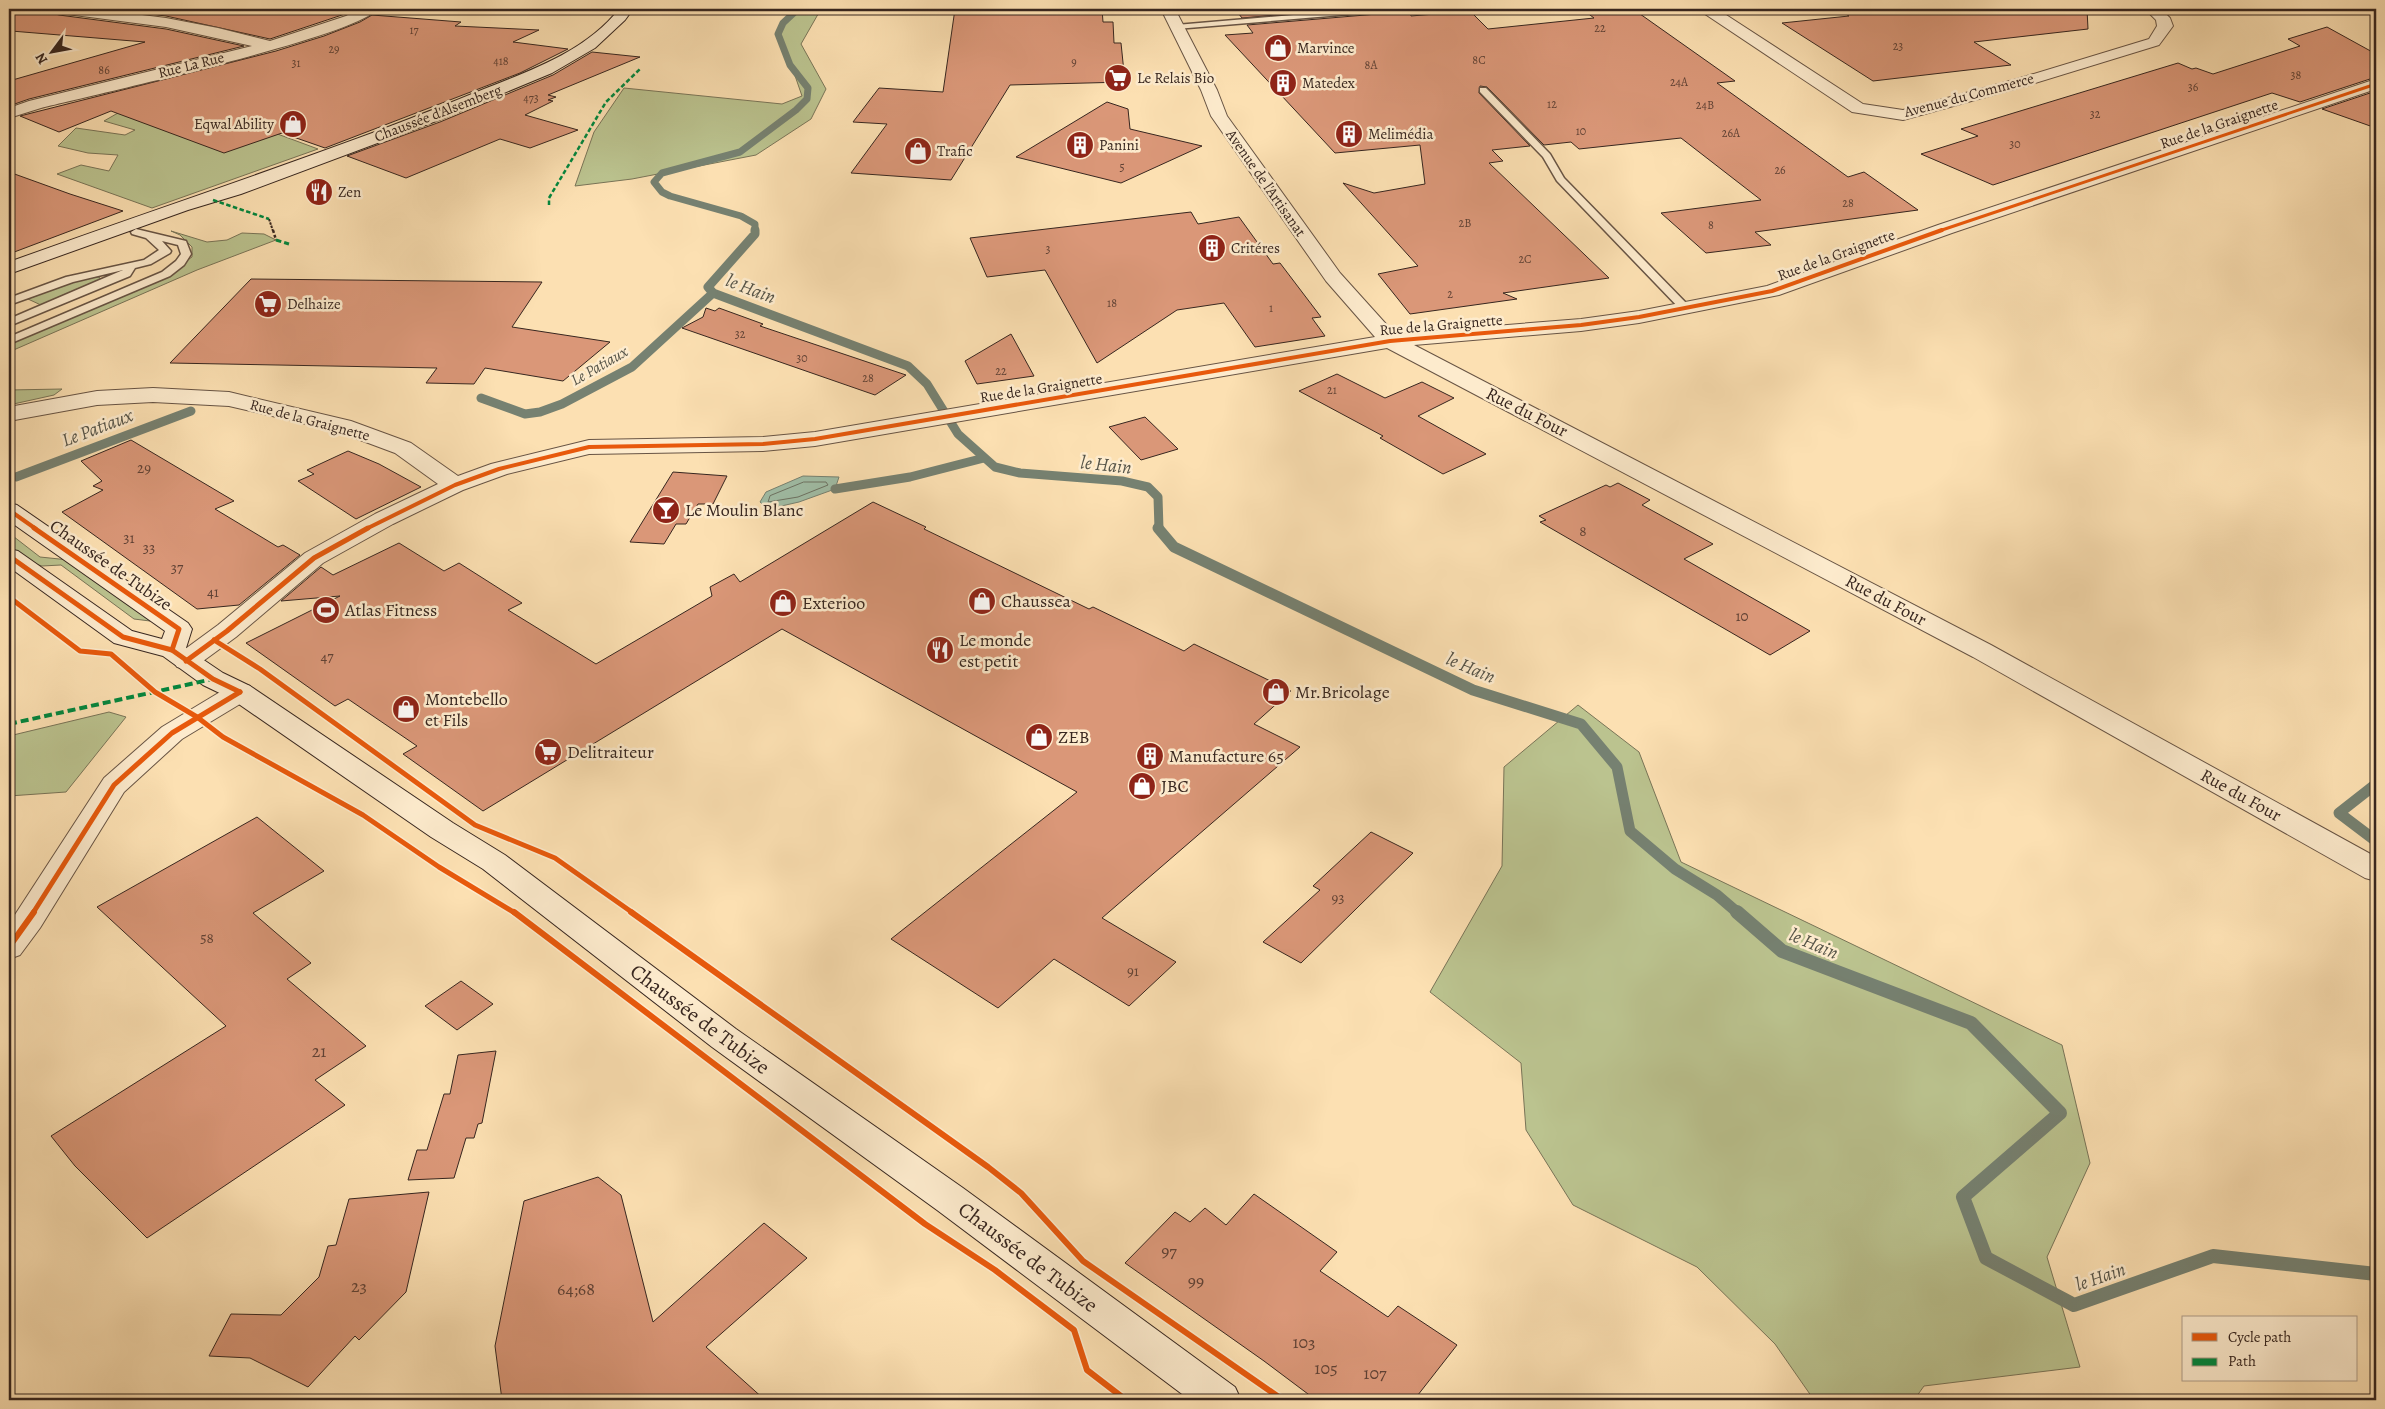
<svg xmlns="http://www.w3.org/2000/svg" width="2385" height="1409" viewBox="0 0 2385 1409" font-family="Alegreya,serif">
<style>
.green{fill:#bbc38f;stroke:#797457}
.water{fill:#a0bea7;stroke:#768171}
.lines{fill:none;stroke-linecap:round;stroke-linejoin:round}
.shore{stroke:#6c7263;stroke-width:1}
.stream-far3{stroke:#768171;stroke-width:7}
.stream-far2{stroke:#768171;stroke-width:9}
.stream-far1{stroke:#768171;stroke-width:11}
.stream{stroke:#768171;stroke-width:14}
.building{fill:#da9778;stroke:#37261f}
.lane-casing{stroke:#685444;stroke-width:3}
.street-casing{stroke:#685444;stroke-width:2}
.secondary-casing{stroke:#37261f;stroke-width:2}
.path-far1{stroke:#37261f;stroke-width:2;stroke-dasharray:2.5 1;stroke-linecap:butt}
.path{stroke:#37261f;stroke-width:2.5;stroke-dasharray:3 2;stroke-linecap:butt}
.lane{fill:#fdebcd;fill-rule:evenodd}
.street{fill:#fdebcd;fill-rule:evenodd}
.secondary{fill:#fdebcd;fill-rule:evenodd}
.quiet-far2{stroke:#00873e;stroke-width:2.5;stroke-dasharray:4.5 2.5;stroke-linecap:butt}
.quiet-far1{stroke:#00873e;stroke-width:3;stroke-dasharray:5.5 3;stroke-linecap:butt}
.quiet{stroke:#00873e;stroke-width:4;stroke-dasharray:8 4;stroke-linecap:butt}
.cycleway-far3-casing{stroke:#fdebcd;stroke-width:5}
.cycleway-far2-casing{stroke:#fdebcd;stroke-width:6}
.cycleway-far1-casing{stroke:#fdebcd;stroke-width:8}
.cycleway-casing{stroke:#fdebcd;stroke-width:9}
.cycleway-far3{stroke:#e8590c;stroke-width:3}
.cycleway-far2{stroke:#e8590c;stroke-width:4}
.cycleway-far1{stroke:#e8590c;stroke-width:5}
.cycleway{stroke:#e8590c;stroke-width:6}
.labels{text-anchor:middle;stroke-width:5;stroke-linejoin:round;paint-order:stroke}
.far-number-label{font-size:12px;fill:#604235}
.far-poi-label{font-size:15px;fill:#37261f;stroke:#fdebcd;text-anchor:start}
.far-street-label{font-size:15px;fill:#37261f;stroke:#fdebcd}
.number-label{font-size:15px;fill:#604235}
.far-water-label{font-size:16px;font-style:italic;fill:#565448;stroke:#fdebcd}
.street-label{font-size:18px;fill:#37261f;stroke:#fdebcd}
.poi-label{font-size:18px;fill:#37261f;stroke:#fdebcd;text-anchor:start}
.near-number-label{font-size:18px;fill:#604235}
.water-label{font-size:19px;font-style:italic;fill:#565448;stroke:#fdebcd}
.near-street-label{font-size:21px;fill:#37261f;stroke:#fdebcd}
</style>
<rect width="100%" height="100%" fill="#fce0b2"/>
<filter id="stains"><feTurbulence type="fractalNoise" baseFrequency=".004" numOctaves="4"/><feColorMatrix values="0 0 0 0 .2 0 0 0 0 .09 0 0 0 0 .02 0 0 0 .5 -.17"/></filter>
<radialGradient id="worn" r=".72"><stop offset=".6" stop-color="#630" stop-opacity="0"/><stop offset="1" stop-color="#630" stop-opacity=".3"/></radialGradient>
<g class="green">
<polygon points="793,9 821,9 801,44 826,89 811,119 756,155 632,179 575,186 594,132 624,88 782,104 802,96 780,32"/>
<polygon points="137,102 264,129 318,149 152,208 57,174 81,165 109,171 118,155 88,153 58,146 76,128 125,135 135,130 104,121"/>
<polygon points="171,231 207,242 227,240 242,233 264,234 276,240 197,270 9,352 9,342 166,275 192,257 192,247 180,235"/>
<polygon points="84,277 99,277 101,280 43,306 28,299"/>
<polygon points="62,389 54,395 9,405 9,390"/>
<polygon points="9,533 40,557 69,560 150,621 134,619 61,565 42,566 32,563 9,547"/>
<polygon points="1578,705 1639,752 1681,862 2062,1045 2090,1163 2047,1257 2080,1367 1924,1386 1914,1400 1814,1400 1775,1344 1697,1267 1573,1205 1526,1130 1521,1063 1430,992 1502,866 1504,767"/>
<polygon points="109,712 126,717 66,792 9,796 9,736"/>
</g>
<polygon class="water" points="803,476 839,477 835,489 799,502 768,509 760,502 766,492"/>
<g class="lines">
<polygon class="shore" points="804,482 826,482 828,485 798,497 768,502 770,496"/>
<polyline class="stream-far3" points="755,231 755,224 741,216 670,196 662,192 654,182 662,173 740,152 796,110 807,99 808,88 790,65 778,34 783,23 798,9"/>
<g class="stream-far2">
<polyline points="755,230 755,234 708,287 713,293 908,366 927,384 958,434 995,467 1020,473 1122,481 1148,487 1158,497 1159,529"/>
<polyline points="481,398 525,414 540,412 562,404 632,367 713,293"/>
<polyline points="16,477 191,411"/>
<polyline points="835,489 910,477 984,458"/>
</g>
<g class="stream-far1">
<polyline points="1158,528 1174,547 1473,690 1581,724 1617,767 1630,831 1675,869 1717,895 1738,913"/>
<polyline points="2376,784 2339,813 2376,841"/>
</g>
<polyline class="stream" points="1737,912 1782,951 1971,1023 2060,1113 1963,1197 1986,1258 2074,1305 2213,1256 2376,1274"/>
</g>
<g class="building">
<polygon points="12,9 50,9 52,13 59,15 166,29 244,46 29,99 9,106 9,81 145,42 11,31"/>
<polygon points="107,9 356,9 345,14 270,39 166,16"/>
<polygon points="955,9 1102,9 1103,22 1113,22 1114,43 1121,43 1125,82 1010,85 951,180 851,173 887,124 853,122 879,88 943,92"/>
<polygon points="1235,9 1344,9 1242,18"/>
<polygon points="1395,9 1410,9 1411,16 1470,11 1488,29 1594,18 1582,9 1633,9 1735,81 1717,83 1848,177 1864,172 1918,210 1755,232 1771,245 1706,253 1661,213 1761,200 1681,138 1579,149 1571,142 1544,145 1487,87 1480,86 1479,93 1530,146 1492,150 1503,161 1489,163 1609,278 1503,293 1517,299 1410,314 1378,274 1418,266 1343,183 1374,193 1425,184 1420,145 1335,153 1225,35 1253,33 1247,25 1389,13"/>
<polygon points="1837,9 2087,9 2088,29 1974,42 2011,65 1873,81 1782,23 1849,16"/>
<polygon points="372,15 461,22 455,26 539,30 513,42 568,49 520,73 325,148 282,133 224,153 111,111 59,132 20,116 276,51 324,36 360,22"/>
<polygon points="2327,27 2376,54 2376,77 2300,102 2272,93 1993,185 1921,154 1978,136 1961,129 2178,63 2192,69 2196,68 2213,74 2300,46 2288,39"/>
<polygon points="592,52 640,57 548,95 556,97 548,100 553,101 525,115 578,130 530,148 500,139 406,178 347,156 440,122 553,75"/>
<polygon points="2376,91 2376,128 2322,109"/>
<polygon points="1107,102 1128,109 1130,129 1202,146 1121,183 1016,157"/>
<polygon points="9,172 70,194 123,211 9,254"/>
<polygon points="1191,212 1198,224 1239,217 1273,264 1280,263 1321,317 1312,318 1325,336 1255,347 1224,303 1177,310 1097,363 1045,270 987,277 970,238"/>
<polygon points="251,279 542,282 512,327 610,342 563,381 485,368 474,384 426,383 437,368 170,363"/>
<polygon points="706,308 715,311 719,308 763,324 760,326 906,375 875,395 682,328 703,317"/>
<polygon points="1011,334 1034,376 977,384 965,361"/>
<polygon points="1337,374 1385,398 1422,382 1454,398 1418,416 1486,454 1443,474 1380,438 1383,436 1299,391"/>
<polygon points="1145,417 1178,449 1141,460 1109,427"/>
<polygon points="131,440 234,501 215,509 278,547 283,545 300,555 239,605 197,609 62,512 103,490 93,486 102,481 81,461"/>
<polygon points="348,451 379,464 421,487 356,519 298,481 314,474 307,470"/>
<polygon points="673,472 727,476 713,504 698,504 686,524 676,524 664,544 630,542"/>
<polygon points="1618,483 1650,500 1642,505 1713,544 1684,559 1810,631 1770,655 1540,522 1546,520 1539,516 1606,485 1610,487"/>
<polygon points="873,502 926,527 924,529 1089,609 1093,607 1184,651 1194,644 1291,691 1254,724 1300,747 1102,918 1176,962 1129,1006 1054,959 998,1008 891,939 1077,792 782,629 483,811 403,754 417,746 348,699 335,706 246,643 340,596 281,601 321,567 333,575 399,543 444,571 459,563 522,603 508,610 596,664 712,596 710,587 734,574 740,582"/>
<polygon points="257,817 324,871 253,913 311,963 287,979 366,1046 315,1080 345,1105 147,1238 75,1166 51,1136 226,1026 97,907"/>
<polygon points="1371,832 1413,853 1301,963 1263,942 1320,890 1313,886"/>
<polygon points="461,981 493,1004 457,1030 425,1006"/>
<polygon points="496,1051 482,1123 478,1124 474,1138 466,1138 454,1178 408,1180 417,1150 427,1150 444,1094 450,1094 458,1055"/>
<polygon points="598,1177 621,1195 653,1322 764,1223 807,1258 706,1347 765,1400 502,1400 495,1346 524,1201"/>
<polygon points="429,1192 406,1292 359,1340 355,1336 308,1387 250,1358 209,1356 231,1314 281,1315 319,1277 328,1246 336,1245 349,1199"/>
<polygon points="1254,1194 1337,1252 1320,1271 1388,1317 1398,1306 1457,1345 1414,1400 1316,1400 1264,1361 1125,1263 1175,1212 1190,1222 1205,1208 1226,1225"/>
</g>
<g class="lines">
<g class="lane-casing">
<g id="lane">
<polygon points="1363,9 1393,9 1389,11 1176,29 1172,27 1176,25"/>
<polygon points="1480,88 1486,88 1550,154 1564,178 1690,307 1690,311 1682,311 1557,181 1543,157 1480,92"/>
<polygon points="136,229 186,241 191,254 184,265 170,276 9,344 9,337 162,272 176,261 181,254 178,245 162,241 171,251 170,253 151,264 135,268 130,276 9,326 9,319 123,270 73,282 9,305 9,298 66,277 144,260 159,250 146,238 132,234 131,232"/>
</g>
</g>
<g class="street-casing">
<g id="street">
<path d="M52,9H94L166,18L218,28L270,41L346,16L359,9H377C359,36 89,96 41,108L9,118V108L29,101L252,46L166,27L59,13L54,12Z"/>
<polygon points="1161,9 1175,9 1217,90 1227,116 1340,273 1395,334 1581,319 1639,311 1767,286 1938,225 2376,79 2376,89 1952,233 1779,295 1639,323 1581,331 1414,345 1991,645 2376,857 2376,881 2365,878 1973,657 1387,348 815,446 763,451 589,454 507,474 463,490 393,524 323,563 236,637 195,667 186,669 177,667 173,661 177,655 218,625 305,553 375,514 438,484 395,453 336,431 229,406 153,402 97,405 9,421 9,407 97,391 153,388 229,392 351,421 411,443 458,476 491,464 589,440 763,437 815,432 1375,337 1326,281 1211,116 1201,90"/>
<polygon points="1700,9 1717,9 1863,104 1903,110 2017,79 2149,39 2157,26 2156,20 2145,9 2161,9 2170,18 2173,26 2159,45 2029,85 1903,120 1852,112 1702,12"/>
<polygon points="240,683 250,686 254,692 250,698 182,739 124,792 40,928 20,955 9,959 9,924 104,778 162,727 230,686"/>
</g>
</g>
<g class="secondary-casing">
<g id="secondary">
<path d="M619,9H633L625,20L595,48L552,73L439,120L241,194L188,210L9,274V262C131,218 254,177 375,132C412,118 448,104 484,89C532,70 586,51 619,9Z"/>
<polygon points="9,503 17,505 188,623 192,629 186,648 223,673 250,686 453,823 505,855 736,1029 963,1188 1235,1387 1241,1400 1190,1400 937,1210 712,1047 483,869 431,837 230,698 203,685 163,656 114,643 9,567 9,549 18,551 132,631 162,639 165,631 9,521"/>
</g>
</g>
<g class="path-far1">
<polyline points="427,9 465,13"/>
<polyline points="269,219 273,231"/>
</g>
<polyline class="path" points="273,230 276,240"/>
<use href="#lane" class="lane"/>
<use href="#street" class="street"/>
<use href="#secondary" class="secondary"/>
<g class="quiet-far2">
<polyline points="213,200 269,219"/>
<polyline points="549,205 549,198 606,102 640,69"/>
</g>
<polyline class="quiet-far1" points="276,240 289,244"/>
<polyline class="quiet" points="9,724 213,679"/>
<g class="cycleway-far3-casing">
<polyline id="cycleway-far3" points="1939,231 2376,84"/>
</g>
<g class="cycleway-far2-casing">
<g id="cycleway-far2">
<polyline points="9,510 36,529"/>
<polyline points="366,529 455,485 499,469 589,447 763,444 815,439 1390,341 1581,325 1639,317 1772,291 1942,230"/>
</g>
</g>
<g class="cycleway-far1-casing">
<g id="cycleway-far1">
<polyline points="34,528 179,629 172,650"/>
<polyline points="9,556 123,637 172,650 213,679 240,692"/>
<polyline points="9,597 80,651 111,654 155,692 197,717 223,737 363,815 439,867 515,913"/>
<polyline points="214,640 260,669 475,825 555,858 633,913"/>
<polyline points="186,661 227,631 314,558 368,528"/>
<polyline points="33,913 114,785 172,733 240,692"/>
</g>
</g>
<g class="cycleway-casing">
<g id="cycleway">
<polyline points="514,912 925,1224 995,1270 1074,1330 1087,1370 1126,1400"/>
<polyline points="631,912 988,1167 1021,1193 1083,1261 1283,1400"/>
<polyline points="9,947 34,912"/>
</g>
</g>
<use href="#cycleway-far3" class="cycleway-far3"/>
<use href="#cycleway-far2" class="cycleway-far2"/>
<use href="#cycleway-far1" class="cycleway-far1"/>
<use href="#cycleway" class="cycleway"/>
</g>
<defs>
<g id="shop-disc" transform="scale(1.4375)"><circle r="9.5" fill="#8f2418" stroke="#fdebcd"/><path d="M-5-2.5h2.3a2.7 3.5 0 0 1 5.4 0H5L5.5 6h-11ZM-1.5-2.5h3a1.5 2.3 0 0 0-3 0Z" fill="#fff"/></g>
<g id="supermarket-disc" transform="scale(1.4375)"><circle r="9.5" fill="#8f2418" stroke="#fdebcd"/><path d="M-6-5.5h2.5l.6 2H6L4.5 2H-2.5L-4.4-4H-6ZM-1.5 3.2a1.3 1.3 0 1 0 .1 0ZM3 3.2a1.3 1.3 0 1 0 .1 0Z" fill="#fff"/></g>
<g id="building-disc" transform="scale(1.4375)"><circle r="9.5" fill="#8f2418" stroke="#fdebcd"/><path d="M-4-6H4V6H1V3H-1V6H-4ZM-2.5-4.3h1.7v1.8h-1.7ZM.8-4.3h1.7v1.8H.8ZM-2.5-1h1.7V.8h-1.7ZM.8-1h1.7V.8H.8Z" fill="#fff"/></g>
<g id="restaurant-disc" transform="scale(1.4375)"><circle r="9.5" fill="#8f2418" stroke="#fdebcd"/><path d="M-5-6h1v4h1v-4h1v4h1v-4h1v5L-1.5 .5V6h-2V.5L-5-1ZM5-6V6H3V1.5H1.5Q1.5-4 5-6Z" fill="#fff"/></g>
<g id="bar-disc" transform="scale(1.4375)"><circle r="9.5" fill="#8f2418" stroke="#fdebcd"/><path d="M-6-5H6L.8 .8V4.5H3.5V6h-7V4.5H-.8V.8Z" fill="#fff"/></g>
<g id="stadium-disc" transform="scale(1.4375)"><circle r="9.5" fill="#8f2418" stroke="#fdebcd"/><path d="M0-5a6.5 5 0 1 0 0 10a6.5 5 0 1 0 0-10ZM-3.5-1.8h7v3.6h-7Z" fill="#fff"/></g>
</defs>
<g fill-rule="evenodd">
<use href="#shop-disc" x="1278" y="48"/>
<use href="#supermarket-disc" x="1118" y="78"/>
<use href="#building-disc" x="1283" y="83"/>
<use href="#shop-disc" x="293" y="124"/>
<use href="#building-disc" x="1349" y="134"/>
<use href="#building-disc" x="1080" y="145"/>
<use href="#shop-disc" x="918" y="151"/>
<use href="#restaurant-disc" x="319" y="192"/>
<use href="#building-disc" x="1212" y="248"/>
<use href="#supermarket-disc" x="268" y="304"/>
<use href="#bar-disc" x="666" y="510"/>
<use href="#shop-disc" x="982" y="601"/>
<use href="#shop-disc" x="783" y="603"/>
<use href="#stadium-disc" x="326" y="610"/>
<use href="#restaurant-disc" x="940" y="650"/>
<use href="#shop-disc" x="1276" y="692"/>
<use href="#shop-disc" x="406" y="709"/>
<use href="#shop-disc" x="1039" y="737"/>
<use href="#supermarket-disc" x="548" y="752"/>
<use href="#building-disc" x="1150" y="756"/>
<use href="#shop-disc" x="1142" y="786"/>
</g>
<g class="labels">
<g class="far-number-label">
<text x="1600" y="32">22</text>
<text x="414" y="34">17</text>
<text x="1898" y="50">23</text>
<text x="334" y="53">29</text>
<text x="1479" y="64">8C</text>
<text x="501" y="65">418</text>
<text x="1074" y="66">9</text>
<text x="296" y="67">31</text>
<text x="1371" y="69">8A</text>
<text x="104" y="74">86</text>
<text x="2296" y="79">38</text>
<text x="1679" y="86">24A</text>
<text x="2193" y="91">36</text>
<text x="531" y="102">473</text>
<text x="1552" y="108">12</text>
<text x="1705" y="109">24B</text>
<text x="2095" y="118">32</text>
<text x="1581" y="135">10</text>
<text x="1731" y="137">26A</text>
<text x="2015" y="148">30</text>
<text x="1122" y="171">5</text>
<text x="1780" y="174">26</text>
<text x="1848" y="207">28</text>
<text x="1465" y="227">2B</text>
<text x="1711" y="229">8</text>
<text x="1048" y="253">3</text>
<text x="1525" y="263">2C</text>
<text x="1450" y="298">2</text>
<text x="1112" y="307">18</text>
<text x="1271" y="312">1</text>
<text x="740" y="338">32</text>
<text x="802" y="362">30</text>
<text x="1001" y="375">22</text>
<text x="868" y="382">28</text>
<text x="1332" y="394">21</text>
</g>
<g class="far-poi-label">
<text x="1297" y="53">Marvince</text>
<text x="1137" y="83">Le Relais Bio</text>
<text x="1302" y="88">Matedex</text>
<text x="274" y="129" text-anchor="end">Eqwal Ability</text>
<text x="1368" y="139">Melimédia</text>
<text x="1099" y="150">Panini</text>
<text x="937" y="156">Trafic</text>
<text x="338" y="197">Zen</text>
<text x="1231" y="253">Critéres</text>
<text x="287" y="309">Delhaize</text>
</g>
<g class="far-street-label">
<text transform="translate(191 65) rotate(-14)" y="5">Rue La Rue</text>
<text transform="translate(1969 95) rotate(-15)" y="5">Avenue du Commerce</text>
<text transform="translate(438 113) rotate(-21)" y="5">Chaussée d'Alsemberg</text>
<text transform="translate(2219 124) rotate(-19)" y="5">Rue de la Graignette</text>
<text transform="translate(1266 183) rotate(55)" y="5">Avenue de l'Artisanat</text>
<text transform="translate(1836 255) rotate(-20)" y="5">Rue de la Graignette</text>
<text transform="translate(1441 325) rotate(-5)" y="5">Rue de la Graignette</text>
<text transform="translate(1041 388) rotate(-9)" y="5">Rue de la Graignette</text>
<text transform="translate(310 420) rotate(15)" y="5">Rue de la Graignette</text>
</g>
<g class="number-label">
<text x="144" y="473">29</text>
<text x="1583" y="536">8</text>
<text x="129" y="543">31</text>
<text x="149" y="553">33</text>
<text x="177" y="573">37</text>
<text x="213" y="597">41</text>
<text x="1742" y="621">10</text>
<text x="327" y="662">47</text>
<text x="1338" y="903">93</text>
<text x="207" y="943">58</text>
<text x="1133" y="976">91</text>
</g>
<g class="far-water-label">
<text transform="translate(599 365) rotate(-30)" y="6">Le Patiaux</text>
</g>
<g class="street-label">
<text transform="translate(1527 412) rotate(27)" y="6">Rue du Four</text>
<text transform="translate(111 565) rotate(35)" y="6">Chaussée de Tubize</text>
<text transform="translate(1886 600) rotate(28)" y="6">Rue du Four</text>
<text transform="translate(2241 795) rotate(29)" y="6">Rue du Four</text>
</g>
<g class="poi-label">
<text x="685" y="516">Le Moulin Blanc</text>
<text x="1001" y="607">Chaussea</text>
<text x="802" y="609">Exterioo</text>
<text x="345" y="616">Atlas Fitness</text>
<text x="959" y="646">Le monde<tspan x="959" dy="21">est petit</tspan></text>
<text x="1295" y="698">Mr.Bricolage</text>
<text x="425" y="705">Montebello<tspan x="425" dy="21">et Fils</tspan></text>
<text x="1058" y="743">ZEB</text>
<text x="567" y="758">Delitraiteur</text>
<text x="1169" y="762">Manufacture 65</text>
<text x="1161" y="792">JBC</text>
</g>
<g class="near-number-label">
<text x="319" y="1057">21</text>
<text x="1169" y="1257">97</text>
<text x="1196" y="1287">99</text>
<text x="359" y="1292">23</text>
<text x="576" y="1295">64;68</text>
<text x="1304" y="1348">103</text>
<text x="1326" y="1374">105</text>
<text x="1375" y="1379">107</text>
</g>
<g class="water-label">
<text transform="translate(751 288) rotate(21)" y="7">le Hain</text>
<text transform="translate(97 427) rotate(-21)" y="7">Le Patiaux</text>
<text transform="translate(1106 464) rotate(6)" y="7">le Hain</text>
<text transform="translate(1471 667) rotate(23)" y="7">le Hain</text>
<text transform="translate(1814 943) rotate(23)" y="7">le Hain</text>
<text transform="translate(2100 1276) rotate(-19)" y="7">le Hain</text>
</g>
<g class="near-street-label">
<text transform="translate(700 1019) rotate(37)" y="7">Chaussée de Tubize</text>
<text transform="translate(1028 1257) rotate(37)" y="7">Chaussée de Tubize</text>
</g>
</g>
<rect width="2385" height="1409" fill="none" stroke="#fce0b2" stroke-width="30"/>
<rect x="10" y="10" width="2365" height="1389" fill="none" stroke="#37261f" stroke-width="2.5"/>
<rect x="15" y="15" width="2355" height="1379" fill="none" stroke="#37261f"/>
<rect x="2182" y="1316" width="175" height="65" fill="#fdebcd" stroke="#ae9c87"/>
<rect x="2192" y="1333" width="25" height="8" fill="#e8590c" stroke="#ae9c87"/>
<text x="2228" y="1342" font-size="15" fill="#37261f">Cycle path</text>
<rect x="2192" y="1358" width="25" height="8" fill="#00873e" stroke="#ae9c87"/>
<text x="2228" y="1366" font-size="15" fill="#37261f">Path</text>
<g transform="translate(52 52) rotate(238)" stroke="#fdebcd" stroke-width="4" paint-order="stroke">
<path d="M0-4L9 19L0 12L-9 19Z" fill="#37261f"/>
<text y="-8" font-size="14" font-weight="bold" text-anchor="middle" fill="#37261f">N</text>
</g>
<rect width="100%" height="100%" filter="url(#stains)"/>
<rect width="100%" height="100%" fill="url(#worn)"/>
</svg>
